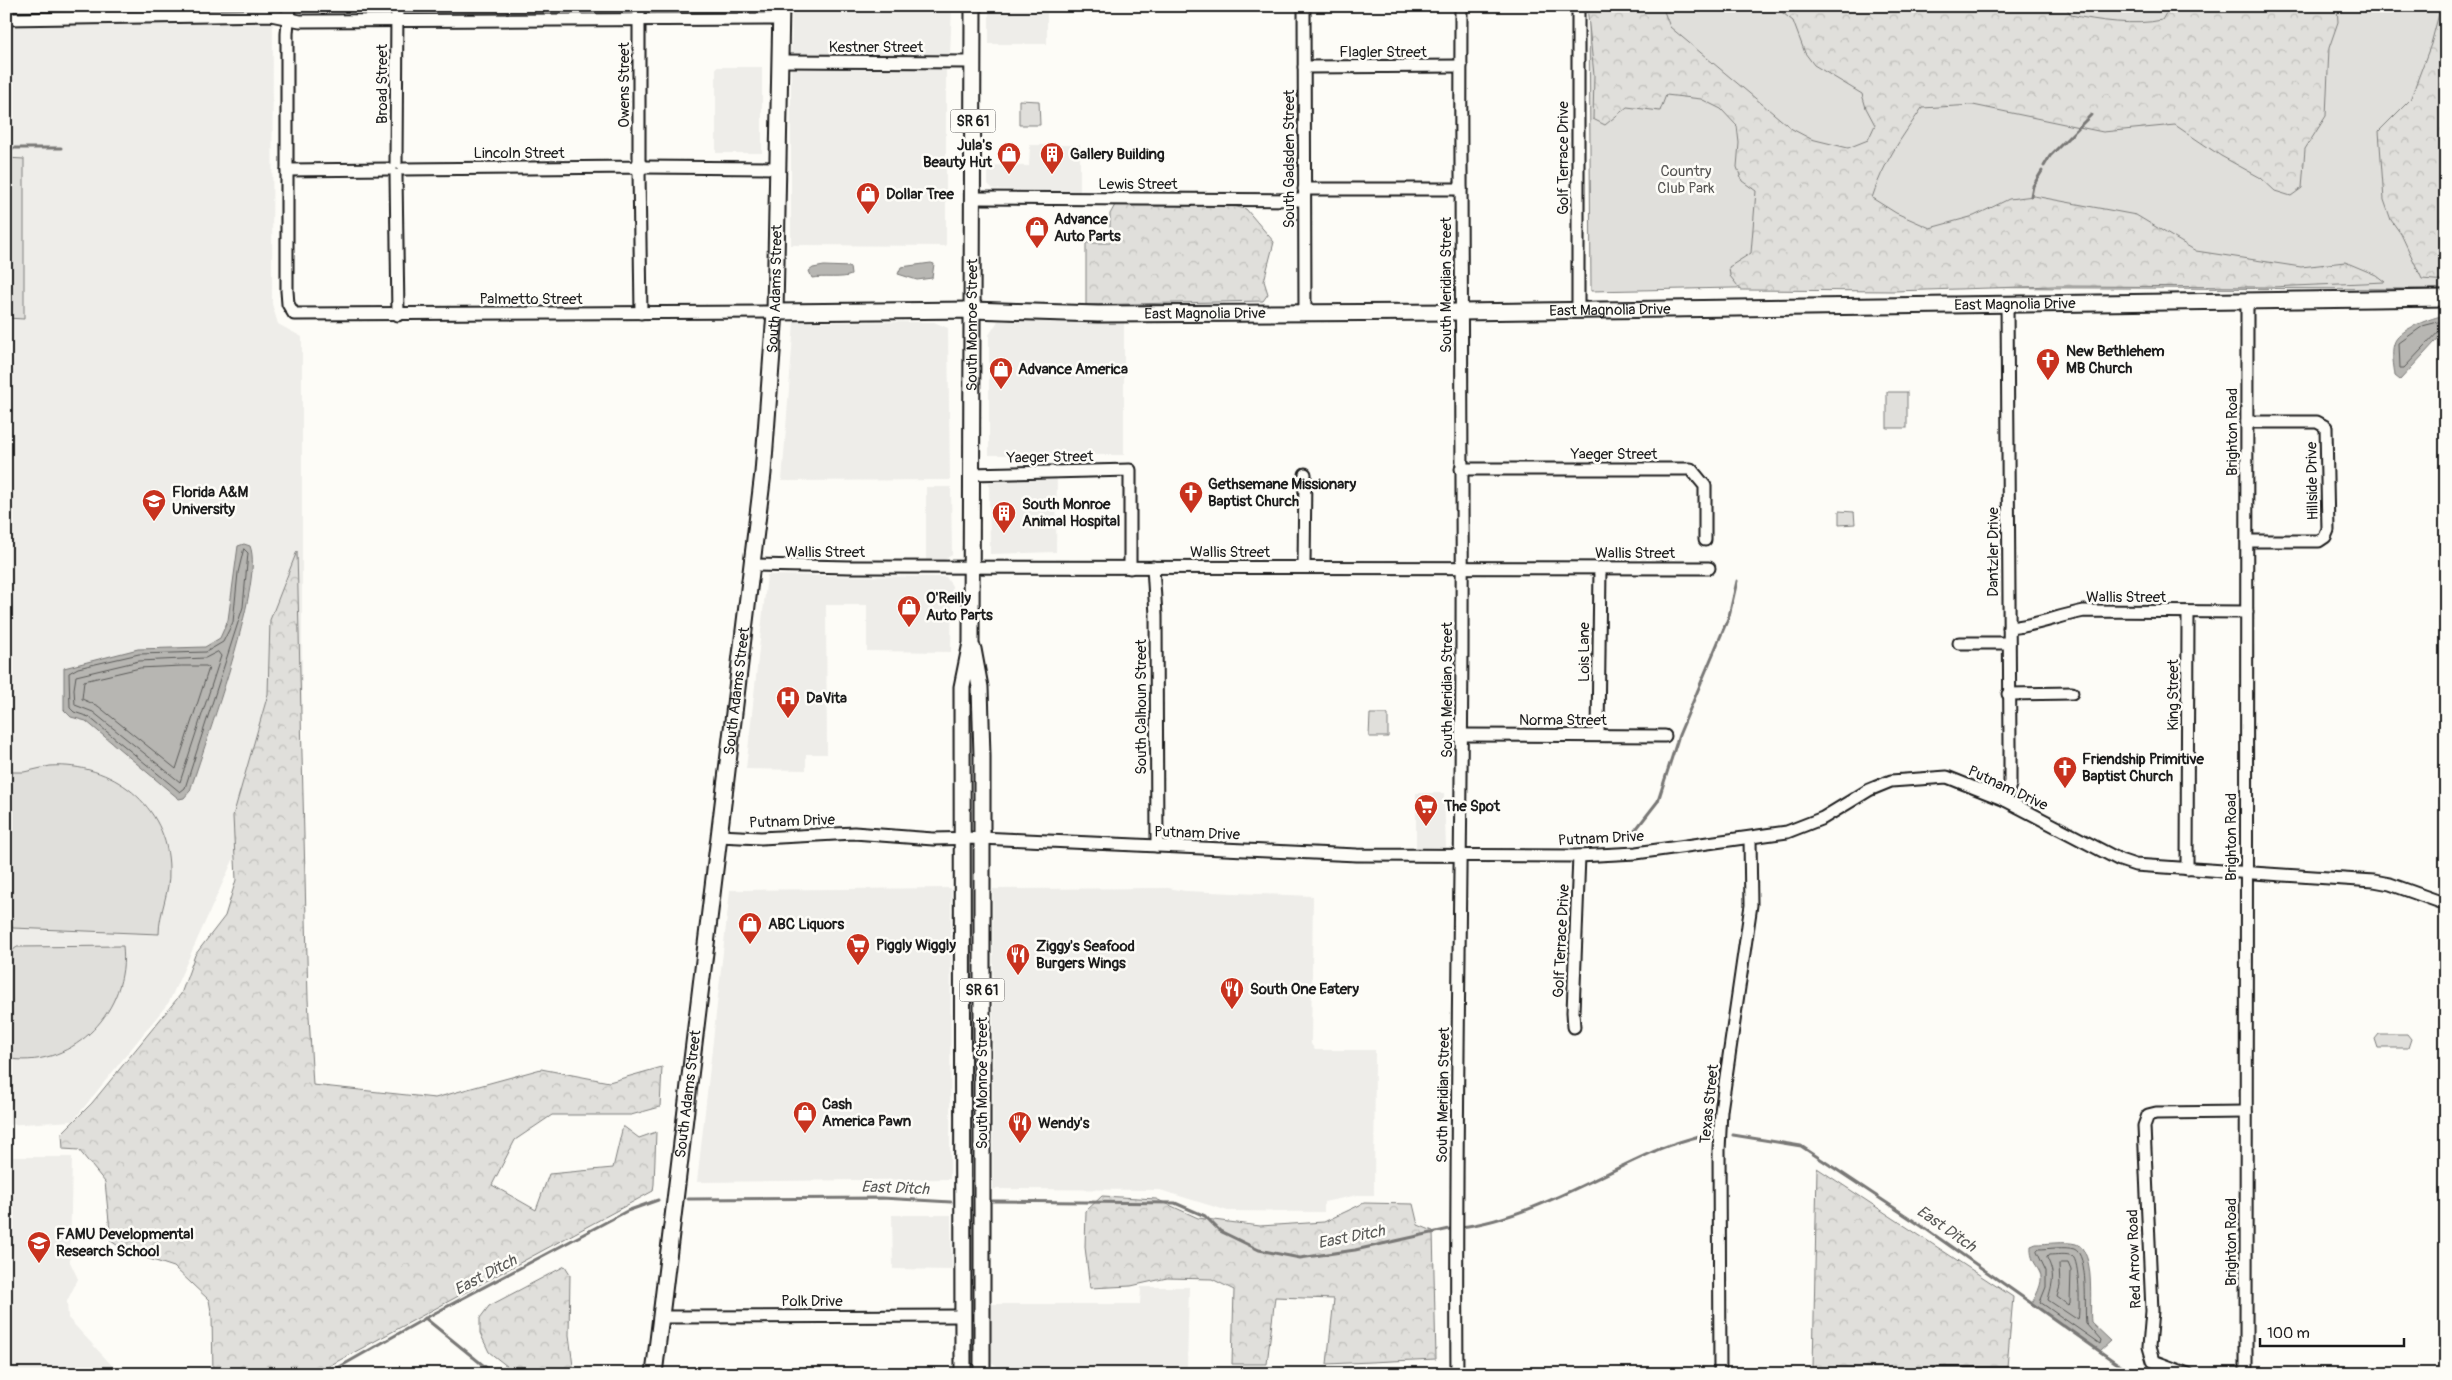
<svg xmlns="http://www.w3.org/2000/svg" width="2452" height="1380" viewBox="0 0 2452 1380" font-family="Pangolin,sans-serif">
<style>
.built{fill:#eeede9}
.green{fill:#e0dfdb;stroke:#7e7e7c}
.forest{fill:url(#forest-crowns);stroke:#7e7e7c}
.water{fill:#b7b6b2;stroke:#797876}
.lines{fill:none;stroke-linecap:round;stroke-linejoin:round}
.shore{stroke:#5a5a58;stroke-width:1}
.stream{stroke:#797876;stroke-width:3}
.minor-casing{stroke:#1c1c1c;stroke-width:15}
.major-casing{stroke:#1c1c1c;stroke-width:19}
.minor{stroke:#fdfcf7;stroke-width:11}
.major{stroke:#fdfcf7;stroke-width:15}
.labels{text-anchor:middle;stroke-width:5;stroke-linejoin:round;paint-order:stroke}
.shield{fill:#fdfcf7;stroke:#605f5e;stroke-width:1}
.shield-label{font-size:14px;font-weight:bold;fill:#1c1c1c}
.street-label{font-size:15px;fill:#1c1c1c;stroke:#fdfcf7}
.poi-label{font-size:15px;font-weight:bold;fill:#1c1c1c;stroke:#fdfcf7;text-anchor:start}
.park-label{font-size:15px;fill:#575655;stroke:#fdfcf7}
.water-label{font-size:16px;font-style:italic;fill:#5a5a58;stroke:#fdfcf7}
</style>
<defs>
<pattern id="forest-crowns" width="20" height="18" patternUnits="userSpaceOnUse" patternTransform="scale(1.25)"><rect width="20" height="18" fill="#e0dfdb"/><path d="M2 6a3 3 0 1 1 6 0M12 15a3 3 0 1 1 6 0" fill="none" stroke="#c0bfbb"/></pattern>
</defs>
<rect width="100%" height="100%" fill="#fdfcf7"/>
<filter id="ink" filterUnits="userSpaceOnUse"><feTurbulence type="fractalNoise" baseFrequency=".02" numOctaves="2"/><feDisplacementMap in="SourceGraphic" scale="10" xChannelSelector="R" yChannelSelector="G"/><feConvolveMatrix kernelMatrix="1 2 1 2 8 2 1 2 1" color-interpolation-filters="sRGB"/></filter>
<g filter="url(#ink)">
<g class="built">
<polygon points="6,6 273,6 272,304 278,324 302,337 302,707 169,1002 73,1121 6,1125"/>
<polygon points="792,6 952,6 950,55 791,55"/>
<rect x="989" y="6" width="58" height="38"/>
<rect x="716" y="67" width="46" height="86"/>
<polygon points="791,69 946,69 946,246 791,245"/>
<polygon points="1030,145 1080,145 1080,192 993,189 988,184 988,165 1029,166"/>
<polygon points="998,321 1124,321 1124,455 989,455 989,335"/>
<polygon points="794,322 934,322 948,328 950,480 782,481"/>
<polygon points="1057,473 1056,552 990,554 989,483 1002,476"/>
<polygon points="926,487 951,487 952,555 944,560 926,562"/>
<polygon points="767,575 946,577 952,586 951,652 867,651 867,605 826,605 827,754 806,754 806,770 746,769"/>
<polygon points="1416,793 1444,793 1446,847 1416,848"/>
<polygon points="951,888 950,1179 697,1182 730,890"/>
<polygon points="1168,888 1185,891 1313,896 1311,1044 1315,1050 1375,1050 1374,1195 1358,1195 1324,1202 1324,1212 1228,1211 1160,1190 993,1189 993,889"/>
<polygon points="6,1157 72,1157 70,1262 78,1279 67,1301 68,1318 120,1374 6,1374"/>
<polygon points="892,1215 951,1215 952,1270 893,1269"/>
<polygon points="1141,1287 1189,1287 1187,1370 1003,1370 991,1362 991,1304 1140,1304"/>
</g>
<g class="green">
<polygon points="1589,6 2446,6 2446,289 1780,287 1591,291"/>
<polygon points="1019,100 1039,101 1040,125 1019,125"/>
<polygon points="6,158 24,159 24,319 6,318"/>
<rect x="1887" y="392" width="20" height="36"/>
<polygon points="1839,511 1854,512 1855,524 1839,525"/>
<polygon points="1370,714 1388,714 1388,737 1369,737"/>
<path d="M50,766C111,762 169,805 169,870C170,892 159,912 159,934L13,928L6,920L10,772H24Z"/>
<path d="M123,946C130,1009 75,1068 11,1059L9,953L17,947Z"/>
<polygon points="2379,1034 2407,1034 2411,1039 2408,1048 2378,1048 2375,1039"/>
</g>
<g class="forest">
<path d="M1587,6H1662L1670,27L1792,129L1811,139L1848,148L1868,140L1875,125L1866,108L1862,94L1814,65L1805,53L1793,21L1774,6H2065L2071,15C2098,21 2135,26 2162,20L2170,6H2337L2338,22L2329,48L2326,116L2305,149L2302,188L2291,196L2275,191L2261,178L2221,156L2175,125L2103,132L1973,105L1922,108C1902,137 1883,163 1872,198L1896,213L1930,228L1974,216L2009,199L2034,196L2136,215L2196,251L2301,267L2345,262L2376,275L2385,282L2271,287L2054,286L1894,291L1741,290L1730,276L1729,267L1751,253L1756,191L1742,181L1737,167L1739,143L1737,126L1721,109L1701,99L1666,95L1660,111L1627,107L1605,125L1593,119L1594,75Z"/>
<polygon points="2441,6 2446,6 2446,281 2422,279 2401,234 2391,220 2384,200 2379,131 2410,100 2431,44"/>
<polygon points="1223,204 1246,209 1274,242 1264,281 1268,294 1263,301 1086,305 1086,243 1110,243 1110,214 1115,205"/>
<polygon points="297,551 308,999 313,1085 435,1098 541,1069 609,1082 662,1067 660,1107 631,1115 552,1115 515,1140 492,1185 536,1210 549,1174 613,1168 623,1126 639,1138 656,1132 654,1184 653,1191 314,1374 213,1374 212,1317 209,1300 174,1267 125,1251 111,1241 105,1182 79,1150 63,1149 62,1133 92,1103 181,994 195,955 225,916 236,880 233,816 268,694 270,620"/>
<polygon points="1817,1168 2013,1297 2007,1367 1813,1368"/>
<polygon points="1102,1196 1156,1199 1198,1218 1260,1226 1324,1222 1364,1203 1413,1204 1418,1225 1433,1231 1436,1359 1327,1364 1334,1299 1275,1297 1267,1364 1232,1364 1234,1290 1212,1279 1167,1278 1131,1286 1090,1288 1085,1247 1086,1211"/>
<polygon points="565,1266 570,1274 569,1335 574,1374 517,1374 489,1352 480,1333 480,1318 489,1306"/>
</g>
<g class="water">
<polygon points="931,263 934,264 932,278 917,280 898,274 901,267"/>
<path d="M824,266L850,267L851,275C844,279 822,276 812,278L809,271L813,268Z"/>
<path d="M2441,316L2446,320V330L2400,380L2395,376C2394,366 2391,353 2394,344C2397,330 2429,319 2441,316Z"/>
<path d="M244,544L250,546C265,582 204,746 190,791L184,798L179,799L86,721L71,717L64,710V668L138,649L205,647L220,638L228,620L238,546Z"/>
<path d="M2036,1244C2047,1244 2065,1241 2076,1244C2096,1251 2089,1304 2091,1322L2111,1341L2100,1351L2032,1303C2054,1265 2029,1272 2031,1246Z"/>
</g>
<g class="lines">
<g class="shore">
<polygon points="2439,322 2443,324 2443,327 2404,368 2400,368 2399,343 2423,326"/>
<polygon points="244,549 248,553 243,607 185,788 180,792 89,717 74,712 70,708 69,673 78,668 139,654 206,652 223,642 233,622 238,573"/>
<polygon points="218,652 221,656 180,782 93,712 75,705 74,689 76,676 139,661 205,658"/>
<polygon points="182,666 206,666 209,668 176,769 98,706 82,699 84,681 140,668"/>
<path d="M2039,1249C2049,1249 2065,1246 2074,1249C2089,1254 2084,1308 2086,1323L2101,1340L2100,1344L2040,1302L2046,1287V1271L2037,1252Z"/>
<path d="M2049,1255C2055,1255 2067,1253 2072,1256C2080,1259 2080,1313 2078,1320L2048,1300C2052,1283 2056,1276 2047,1258Z"/>
<polygon points="2061,1263 2068,1263 2071,1270 2070,1303 2068,1305 2057,1297 2060,1286 2059,1265"/>
</g>
<g class="stream">
<polyline points="6,148 61,148"/>
<polyline points="2044,166 2050,156 2091,115"/>
<polyline points="2031,196 2033,186 2042,171"/>
<polyline points="1630,837 1658,801 1679,735 1729,616 1737,581"/>
<polyline points="1733,1135 1801,1146 1923,1227 2132,1374"/>
<polyline points="688,1199 882,1198 951,1202"/>
<polyline points="992,1201 1175,1203 1205,1216 1220,1231 1259,1250 1300,1258 1355,1250 1454,1228"/>
<path d="M1460,1227C1525,1220 1595,1177 1655,1151C1672,1143 1691,1139 1709,1133"/>
<polyline points="425,1318 494,1374"/>
<polyline points="327,1374 433,1314 627,1211 658,1200"/>
</g>
<g class="minor-casing">
<g id="minor">
<polyline points="289,6 287,34 287,291 288,304 294,314 775,312"/>
<polyline points="639,6 639,163"/>
<polyline points="1304,6 1305,313"/>
<polyline points="1578,6 1578,309"/>
<polyline points="6,19 271,15 300,21 781,19"/>
<polyline points="780,61 973,62"/>
<polyline points="1304,67 1461,66"/>
<polyline points="396,163 397,6"/>
<polyline points="643,167 777,168"/>
<polyline points="403,169 635,167 639,163 643,167 639,171 635,167"/>
<polyline points="287,170 390,169"/>
<polyline points="639,171 641,313"/>
<polyline points="396,175 398,315"/>
<polyline points="1304,189 1461,189"/>
<polyline points="973,198 1304,200"/>
<polyline points="2247,422 2317,422 2326,427 2328,530 2325,537 2319,541 2247,541"/>
<polyline points="1461,469 1691,469 1705,486 1705,540"/>
<polyline points="971,474 1130,470 1130,568"/>
<polyline points="752,565 850,567 1709,568"/>
<polyline points="1153,567 1156,615 1157,846"/>
<polyline points="1304,567 1305,474"/>
<path d="M2009,628C2035,626 2058,616 2084,611L2247,612"/>
<polyline points="1959,643 2009,643"/>
<polyline points="2008,694 2072,693"/>
<polyline points="1461,735 1665,736"/>
<polyline points="1598,735 1600,568"/>
<polyline points="2005,800 2010,785 2010,745 2007,303"/>
<polyline points="719,836 761,838 854,833 933,839 981,838 1357,855 1579,856 1636,853 1787,832 1823,818 1869,790 1891,781 1947,777 2005,800 2120,860 2135,865 2374,881 2390,884 2446,904"/>
<polyline points="2187,869 2188,612"/>
<polyline points="1574,1027 1573,1012 1579,856"/>
<polyline points="661,1317 963,1316"/>
<path d="M1457,1374C1455,1131 1461,888 1462,645C1463,432 1460,219 1461,6"/>
<polyline points="1720,1374 1719,1150 1721,1111 1751,905 1750,839"/>
<polyline points="1938,1374 2014,1374"/>
<polyline points="2188,1374 2153,1361 2149,1347 2152,1311 2144,1126 2148,1115 2156,1113 2246,1112"/>
<polyline points="2246,1374 2247,300"/>
</g>
</g>
<g class="major-casing">
<g id="major">
<path id="s1" d="M775,312L972,310L1098,314L1460,312L2446,298"/>
<polyline points="973,649 980,687 982,756 982,1374"/>
<path id="s2" d="M654,1374L763,473L775,312L781,6"/>
<path id="s3" d="M963,1374L962,687L971,643L973,6"/>
</g>
</g>
<use href="#minor" class="minor"/>
<use href="#major" class="major"/>
</g>
</g>
<defs>
<g id="shop-pin" transform="scale(1.25)"><path d="M0 17L-7.5 6A9.5 9.5 0 1 1 7.5 6Z" fill="#c8321e" stroke="#fdfcf7"/><path d="M-5-2.5h2.3a2.7 3.5 0 0 1 5.4 0H5L5.5 6h-11ZM-1.5-2.5h3a1.5 2.3 0 0 0-3 0Z" fill="#fff"/></g>
<g id="building-pin" transform="scale(1.25)"><path d="M0 17L-7.5 6A9.5 9.5 0 1 1 7.5 6Z" fill="#c8321e" stroke="#fdfcf7"/><path d="M-4-6H4V6H1V3H-1V6H-4ZM-2.5-4.3h1.7v1.8h-1.7ZM.8-4.3h1.7v1.8H.8ZM-2.5-1h1.7V.8h-1.7ZM.8-1h1.7V.8H.8Z" fill="#fff"/></g>
<g id="church-pin" transform="scale(1.25)"><path d="M0 17L-7.5 6A9.5 9.5 0 1 1 7.5 6Z" fill="#c8321e" stroke="#fdfcf7"/><path d="M-1.2-6h2.4v3.5h3.3v2.4h-3.3V6h-2.4V-.1h-3.3v-2.4h3.3Z" fill="#fff"/></g>
<g id="university-pin" transform="scale(1.25)"><path d="M0 17L-7.5 6A9.5 9.5 0 1 1 7.5 6Z" fill="#c8321e" stroke="#fdfcf7"/><path d="M0-5L7-2L0 1L-7-2ZM-4 1L0 2.5L4 1V4Q0 6-4 4Z" fill="#fff"/></g>
<g id="hospital-pin" transform="scale(1.25)"><path d="M0 17L-7.5 6A9.5 9.5 0 1 1 7.5 6Z" fill="#c8321e" stroke="#fdfcf7"/><path d="M-5-5h3v3.5h4V-5h3V5h-3V1.5h-4V5h-3Z" fill="#fff"/></g>
<g id="supermarket-pin" transform="scale(1.25)"><path d="M0 17L-7.5 6A9.5 9.5 0 1 1 7.5 6Z" fill="#c8321e" stroke="#fdfcf7"/><path d="M-6-5.5h2.5l.6 2H6L4.5 2H-2.5L-4.4-4H-6ZM-1.5 3.2a1.3 1.3 0 1 0 .1 0ZM3 3.2a1.3 1.3 0 1 0 .1 0Z" fill="#fff"/></g>
<g id="restaurant-pin" transform="scale(1.25)"><path d="M0 17L-7.5 6A9.5 9.5 0 1 1 7.5 6Z" fill="#c8321e" stroke="#fdfcf7"/><path d="M-5-6h1v4h1v-4h1v4h1v-4h1v5L-1.5 .5V6h-2V.5L-5-1ZM5-6V6H3V1.5H1.5Q1.5-4 5-6Z" fill="#fff"/></g>
<g id="school-pin" transform="scale(1.25)"><path d="M0 17L-7.5 6A9.5 9.5 0 1 1 7.5 6Z" fill="#c8321e" stroke="#fdfcf7"/><path d="M0-5L7-2L0 1L-7-2ZM-4 1L0 2.5L4 1V4Q0 6-4 4Z" fill="#fff"/></g>
</defs>
<g fill-rule="evenodd">
<use href="#shop-pin" x="1009" y="154"/>
<use href="#building-pin" x="1052" y="154"/>
<use href="#shop-pin" x="868" y="194"/>
<use href="#shop-pin" x="1037" y="228"/>
<use href="#church-pin" x="2048" y="360"/>
<use href="#shop-pin" x="1001" y="369"/>
<use href="#church-pin" x="1191" y="493"/>
<use href="#university-pin" x="154" y="501"/>
<use href="#building-pin" x="1004" y="513"/>
<use href="#shop-pin" x="909" y="607"/>
<use href="#hospital-pin" x="788" y="698"/>
<use href="#church-pin" x="2065" y="768"/>
<use href="#supermarket-pin" x="1426" y="806"/>
<use href="#shop-pin" x="750" y="924"/>
<use href="#supermarket-pin" x="858" y="945"/>
<use href="#restaurant-pin" x="1018" y="955"/>
<use href="#restaurant-pin" x="1232" y="989"/>
<use href="#shop-pin" x="805" y="1113"/>
<use href="#restaurant-pin" x="1020" y="1123"/>
<use href="#school-pin" x="39" y="1243"/>
</g>
<g class="labels">
<g class="shield">
<rect x="950.5" y="109.5" width="45" height="23" rx="4"/>
<rect x="959.5" y="978.5" width="45" height="23" rx="4"/>
</g>
<g class="shield-label">
<text x="973" y="126">SR 61</text>
<text x="982" y="995">SR 61</text>
</g>
<g class="street-label">
<text x="876" y="52">Kestner Street</text>
<text x="1383" y="57">Flagler Street</text>
<text transform="translate(382 84) rotate(-90)" y="5">Broad Street</text>
<text transform="translate(624 85) rotate(-90)" y="5">Owens Street</text>
<text x="519" y="158">Lincoln Street</text>
<text transform="translate(1563 158) rotate(-90)" y="5">Golf Terrace Drive</text>
<text transform="translate(1289 159) rotate(-90)" y="5">South Gadsden Street</text>
<text x="1138" y="189">Lewis Street</text>
<text transform="translate(1446 285) rotate(-90)" y="5">South Meridian Street</text>
<text dy="5" stroke="none"><textPath href="#s2" startOffset="1092">South Adams Street</textPath></text>
<text x="531" y="304">Palmetto Street</text>
<text dy="5" stroke="none"><textPath href="#s1" startOffset="1240">East Magnolia Drive</textPath></text>
<text dy="5" stroke="none"><textPath href="#s1" startOffset="835">East Magnolia Drive</textPath></text>
<text dy="5" stroke="none"><textPath href="#s1" startOffset="430">East Magnolia Drive</textPath></text>
<text dy="5" stroke="none"><textPath href="#s3" startOffset="1050">South Monroe Street</textPath></text>
<text transform="translate(2232 432) rotate(-90)" y="5">Brighton Road</text>
<text x="1614" y="459">Yaeger Street</text>
<text transform="translate(1050 457) rotate(-1)" y="5">Yaeger Street</text>
<text transform="translate(2312 481) rotate(-91)" y="5">Hillside Drive</text>
<text x="825" y="557">Wallis Street</text>
<text x="1230" y="557">Wallis Street</text>
<text transform="translate(1993 552) rotate(-90)" y="5">Dantzler Drive</text>
<text x="1635" y="558">Wallis Street</text>
<text x="2126" y="602">Wallis Street</text>
<text transform="translate(1584 652) rotate(-90)" y="5">Lois Lane</text>
<text transform="translate(1447 690) rotate(-90)" y="5">South Meridian Street</text>
<text dy="5" stroke="none"><textPath href="#s2" startOffset="688">South Adams Street</textPath></text>
<text transform="translate(2173 695) rotate(-90)" y="5">King Street</text>
<text transform="translate(1141 707) rotate(-90)" y="5">South Calhoun Street</text>
<text x="1563" y="725">Norma Street</text>
<text transform="translate(2008 788) rotate(25)" y="5">Putnam Drive</text>
<text transform="translate(792 821) rotate(-2)" y="5">Putnam Drive</text>
<text transform="translate(1197 833) rotate(2)" y="5">Putnam Drive</text>
<text transform="translate(2231 837) rotate(-90)" y="5">Brighton Road</text>
<text transform="translate(1601 838) rotate(-3)" y="5">Putnam Drive</text>
<text transform="translate(1561 941) rotate(-87)" y="5">Golf Terrace Drive</text>
<text transform="translate(982 1083) rotate(-90)" y="5">South Monroe Street</text>
<text dy="5" stroke="none"><textPath href="#s2" startOffset="282">South Adams Street</textPath></text>
<text transform="translate(1443 1095) rotate(-89)" y="5">South Meridian Street</text>
<text transform="translate(1709 1104) rotate(-84)" y="5">Texas Street</text>
<text transform="translate(2231 1242) rotate(-90)" y="5">Brighton Road</text>
<text transform="translate(2134 1259) rotate(-92)" y="5">Red Arrow Road</text>
<text x="812" y="1306">Polk Drive</text>
</g>
<g class="poi-label">
<text x="992" y="150" text-anchor="end">Jula's<tspan x="992" dy="17">Beauty Hut</tspan></text>
<text x="1070" y="159">Gallery Building</text>
<text x="886" y="199">Dollar Tree</text>
<text x="1054" y="224">Advance<tspan x="1054" dy="17">Auto Parts</tspan></text>
<text x="2066" y="356">New Bethlehem<tspan x="2066" dy="17">MB Church</tspan></text>
<text x="1018" y="374">Advance America</text>
<text x="1208" y="489">Gethsemane Missionary<tspan x="1208" dy="17">Baptist Church</tspan></text>
<text x="172" y="497">Florida A&amp;M<tspan x="172" dy="17">University</tspan></text>
<text x="1022" y="509">South Monroe<tspan x="1022" dy="17">Animal Hospital</tspan></text>
<text x="926" y="603">O'Reilly<tspan x="926" dy="17">Auto Parts</tspan></text>
<text x="806" y="703">DaVita</text>
<text x="2082" y="764">Friendship Primitive<tspan x="2082" dy="17">Baptist Church</tspan></text>
<text x="1444" y="811">The Spot</text>
<text x="768" y="929">ABC Liquors</text>
<text x="876" y="950">Piggly Wiggly</text>
<text x="1036" y="951">Ziggy's Seafood<tspan x="1036" dy="17">Burgers Wings</tspan></text>
<text x="1250" y="994">South One Eatery</text>
<text x="822" y="1109">Cash<tspan x="822" dy="17">America Pawn</tspan></text>
<text x="1038" y="1128">Wendy's</text>
<text x="56" y="1239">FAMU Developmental<tspan x="56" dy="17">Research School</tspan></text>
</g>
<g class="park-label">
<text x="1686" y="176">Country<tspan x="1686" dy="17">Club Park</tspan></text>
</g>
<g class="water-label">
<text transform="translate(895 1187) rotate(2)" y="6">East Ditch</text>
<text transform="translate(1947 1228) rotate(35)" y="6">East Ditch</text>
<text transform="translate(1351 1236) rotate(-11)" y="6">East Ditch</text>
<text transform="translate(485 1274) rotate(-28)" y="6">East Ditch</text>
</g>
</g>
<rect width="2452" height="1380" fill="none" stroke="#fdfcf7" stroke-width="25"/>
<rect x="12" y="12" width="2427" height="1355" fill="none" stroke="#1c1c1c" stroke-width="2" filter="url(#ink)"/>
<path d="M2260 1338v8h144v-8" fill="none" stroke="#1c1c1c" stroke-width="2.5"/>
<text x="2267" y="1338" font-size="15" fill="#1c1c1c" stroke="#fdfcf7" stroke-width="4" paint-order="stroke">100 m</text>
</svg>
